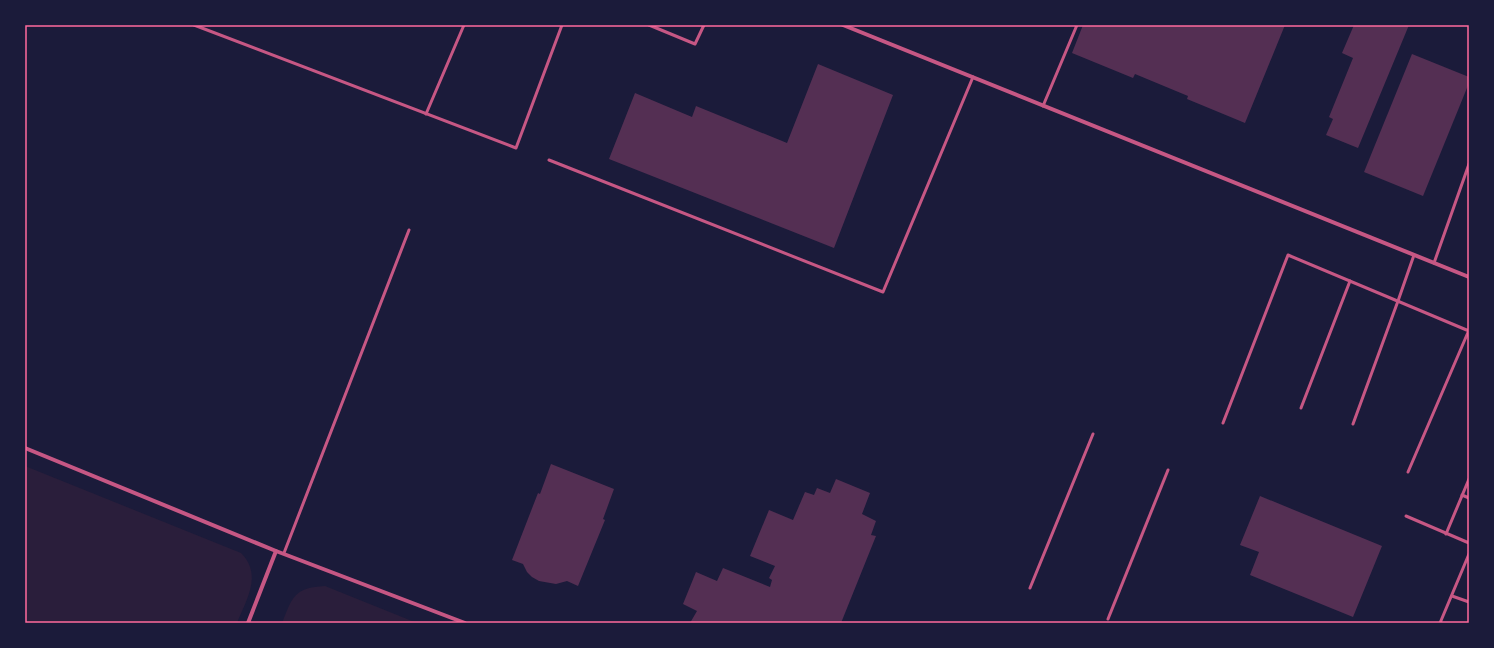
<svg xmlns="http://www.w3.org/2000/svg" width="1494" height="648" viewBox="0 0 1494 648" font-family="'Archivo Narrow',sans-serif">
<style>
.green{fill:#2a1e3b}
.building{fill:#542f53}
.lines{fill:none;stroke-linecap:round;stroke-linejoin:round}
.service{stroke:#c65784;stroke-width:3}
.minor{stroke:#c65784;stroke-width:4}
.neatline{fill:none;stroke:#ff6b9d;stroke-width:1.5}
</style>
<rect width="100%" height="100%" fill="#1b1b3a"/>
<g class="green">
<path d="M25,466L241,553C263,575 246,600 237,623H25Z"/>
<path d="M325,586L417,623H282C293,596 294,588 325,586Z"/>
</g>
<g class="building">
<polygon points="1083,25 1285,25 1245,123 1187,99 1188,96 1135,74 1133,78 1072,53"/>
<polygon points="1354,25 1409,25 1358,148 1326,135 1333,119 1329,117 1353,58 1342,53"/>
<polygon points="1412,54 1469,77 1469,83 1423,196 1364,172"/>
<polygon points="818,64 893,95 834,248 609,159 635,93 692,117 696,106 787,143"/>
<polygon points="551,464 614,489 603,519 605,520 578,586 567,581 556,584 539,581 532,577 527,572 523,564 512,560 538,493 540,494"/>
<polygon points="836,479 870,493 862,514 876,521 871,535 876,536 841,623 690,623 697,611 683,604 696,572 717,581 723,568 770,587 772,580 769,578 775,566 750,556 769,510 793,520 805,492 814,495 817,488 830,493"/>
<polygon points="1260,496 1382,546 1353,617 1250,575 1259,552 1240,545"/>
</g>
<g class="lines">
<g class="service">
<polyline points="194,25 516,148 562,25"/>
<polyline points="649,25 695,44 704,25"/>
<polyline points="1043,106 1077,25"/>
<polyline points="426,114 464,25"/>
<polyline points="549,160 883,292 973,77"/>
<polyline points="1434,263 1469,164"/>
<polyline points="1301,408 1350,281"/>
<polyline points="1223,423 1288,255 1469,331"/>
<polyline points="1353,424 1398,301 1414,255"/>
<polyline points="1408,472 1469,330"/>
<polyline points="1462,495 1469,498"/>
<polyline points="1406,516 1469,543"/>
<polyline points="1446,534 1469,479"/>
<polyline points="284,553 409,230"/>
<polyline points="1030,588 1093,434"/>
<polyline points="1452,596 1469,602"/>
<polyline points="1108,619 1168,470"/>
<polyline points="1440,623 1469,554"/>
</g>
<g class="minor">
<polyline points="843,25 1469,277"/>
<polyline points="25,448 276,551 465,623"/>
<polyline points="248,623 276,551"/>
</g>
</g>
<rect width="1494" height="648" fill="none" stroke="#1b1b3a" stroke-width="52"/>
<rect x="26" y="26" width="1442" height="596" class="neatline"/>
</svg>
